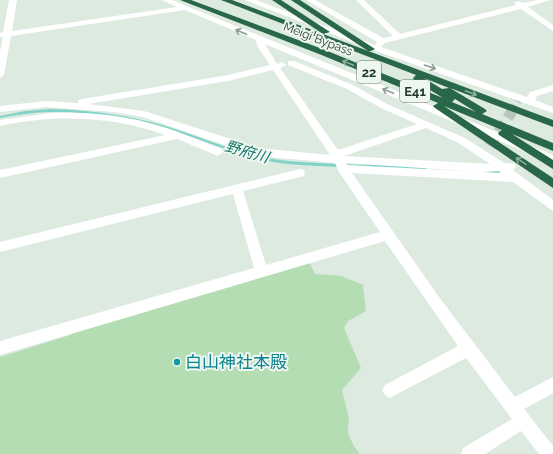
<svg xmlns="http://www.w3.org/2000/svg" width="553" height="454" viewBox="0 0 553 454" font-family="Raleway,'Noto Sans JP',sans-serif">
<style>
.green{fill:#b4ddb4}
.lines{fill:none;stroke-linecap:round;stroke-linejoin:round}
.stream{fill:#81d3c9;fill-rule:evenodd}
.minor-tunnel-far1{stroke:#b7c7bc;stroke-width:8;stroke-dasharray:8 4;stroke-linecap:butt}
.minor-tunnel{stroke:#b7c7bc;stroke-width:11;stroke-dasharray:11 5.5;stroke-linecap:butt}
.minor{fill:#fff;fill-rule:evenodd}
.highway{fill:#296749;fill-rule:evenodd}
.oneway{stroke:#8e9c95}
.oneway2{stroke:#8bae9c}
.culture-dot{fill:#0f9aa8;stroke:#edf6ef;stroke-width:1.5}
.labels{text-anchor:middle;stroke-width:4;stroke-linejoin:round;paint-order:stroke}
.far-street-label{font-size:12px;fill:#1e392b;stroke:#edf6ef}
.shield{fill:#edf6ef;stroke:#5c7266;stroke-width:1}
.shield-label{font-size:13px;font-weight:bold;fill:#1e392b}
.water-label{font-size:15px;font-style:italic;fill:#16776d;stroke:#edf6ef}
.near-culture-label{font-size:17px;fill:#0d838f;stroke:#edf6ef;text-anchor:start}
</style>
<rect width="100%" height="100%" fill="#ddeae0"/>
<path class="green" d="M307,258L315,274L341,276L363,285L366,311L348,321L344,328L361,368L342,390L349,419C345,432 352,444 360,454H0V357L67,336L98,322Z"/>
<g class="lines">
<g class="stream">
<path d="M50,109C95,110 136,116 178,130C206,139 233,151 262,157C281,161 300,162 319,163C354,165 390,165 425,166L427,168L425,170C390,168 354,168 319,166C300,165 281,164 262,160C232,153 203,140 173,131C133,119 92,111 51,112C34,112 17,115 0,118V116L25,111Z"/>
<polygon points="483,169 498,170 500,172 498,174 483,173 481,171"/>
</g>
<polyline class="minor-tunnel-far1" points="511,112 518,100"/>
<polyline class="minor-tunnel" points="490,146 512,111"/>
<g class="minor">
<path d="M9,0H17L12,31L177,7L162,0H172L553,155V163L265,44L277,64L282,62L286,65L280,68L338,150L417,124L381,108L347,89L288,65V61H294L353,85L387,104L465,138L504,163L515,164L516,167L513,170L553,200V211L513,182L352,173L439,297L515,397L553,377V393L524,409L553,446V454H539L521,431L485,454H461L463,448L512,419L466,358L395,395L390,398L385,395L382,390L385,385L458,346L385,241L0,355V341L254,268L233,194L0,252V242L300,169L304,170L305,173L304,176L243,191L266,265L380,232L339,172L335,163L257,156L143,117L113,112L46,107L0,112V106L46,101L78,103L79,100L82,99L228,75L270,65L257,46L256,40L185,10L11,36L4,75L0,78V51L3,37H0V33L3,32ZM273,70L330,155L258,148L144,111L88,104L228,81ZM426,128L457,142L490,164L344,156ZM346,163L482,172L499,171L502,173L347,165Z"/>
<polygon points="245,0 256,0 375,45 377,42 306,0 315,0 383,38 393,36 356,0 364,0 400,34 516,5 514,3 518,1 523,3 537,0 550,0 528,7 553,25 553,31 521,9 385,43 381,47 527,97 530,92 553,85 553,91 537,96 535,100 553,107 553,113 373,50"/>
<path d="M51,113C84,112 117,114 149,123C174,129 198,140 222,149L223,152L218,156L177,139L0,178V170L165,135C113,116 54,114 0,126V120Z"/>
</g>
<g class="highway">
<path d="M180,0H191L325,50L443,98L414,80L413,78L416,75L221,0H232L553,120V127L450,88L485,109L487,111L482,114L553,143V151L512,134L553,160V169L499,135L498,133L502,130L444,106L553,178V188L435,108L433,106L438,103L319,54ZM424,78L449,88L442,89ZM455,99L476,112L452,102Z"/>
<polygon points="272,0 281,0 330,32 323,34"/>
<polygon points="291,0 300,0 375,49 371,51 368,51"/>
</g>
</g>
<defs><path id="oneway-shaft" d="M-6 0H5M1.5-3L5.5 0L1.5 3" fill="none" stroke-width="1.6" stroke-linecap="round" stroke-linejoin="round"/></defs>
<g class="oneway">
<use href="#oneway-shaft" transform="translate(241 32) rotate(-157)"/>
<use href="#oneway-shaft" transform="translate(430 67) rotate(19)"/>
<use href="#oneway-shaft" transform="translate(388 91) rotate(-158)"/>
</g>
<g class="oneway2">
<use href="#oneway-shaft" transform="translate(348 63) rotate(-158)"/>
<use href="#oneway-shaft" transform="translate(471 93) rotate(21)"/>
<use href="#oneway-shaft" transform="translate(521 161) rotate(-146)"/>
</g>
<circle class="culture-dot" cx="177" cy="362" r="4"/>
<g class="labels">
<g class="far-street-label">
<text transform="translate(318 39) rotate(21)" y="4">Meigi Bypass</text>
</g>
<g class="shield">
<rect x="357" y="61" width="24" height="22" rx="3"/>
<rect x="400" y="80" width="30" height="22" rx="3"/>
</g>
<g class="shield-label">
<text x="369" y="77">22</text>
<text x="415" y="96">E41</text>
</g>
<g class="water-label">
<text transform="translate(247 152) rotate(16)" y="5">野府川</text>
</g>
<g class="near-culture-label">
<text x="185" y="368">白山神社本殿</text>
</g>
</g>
</svg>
